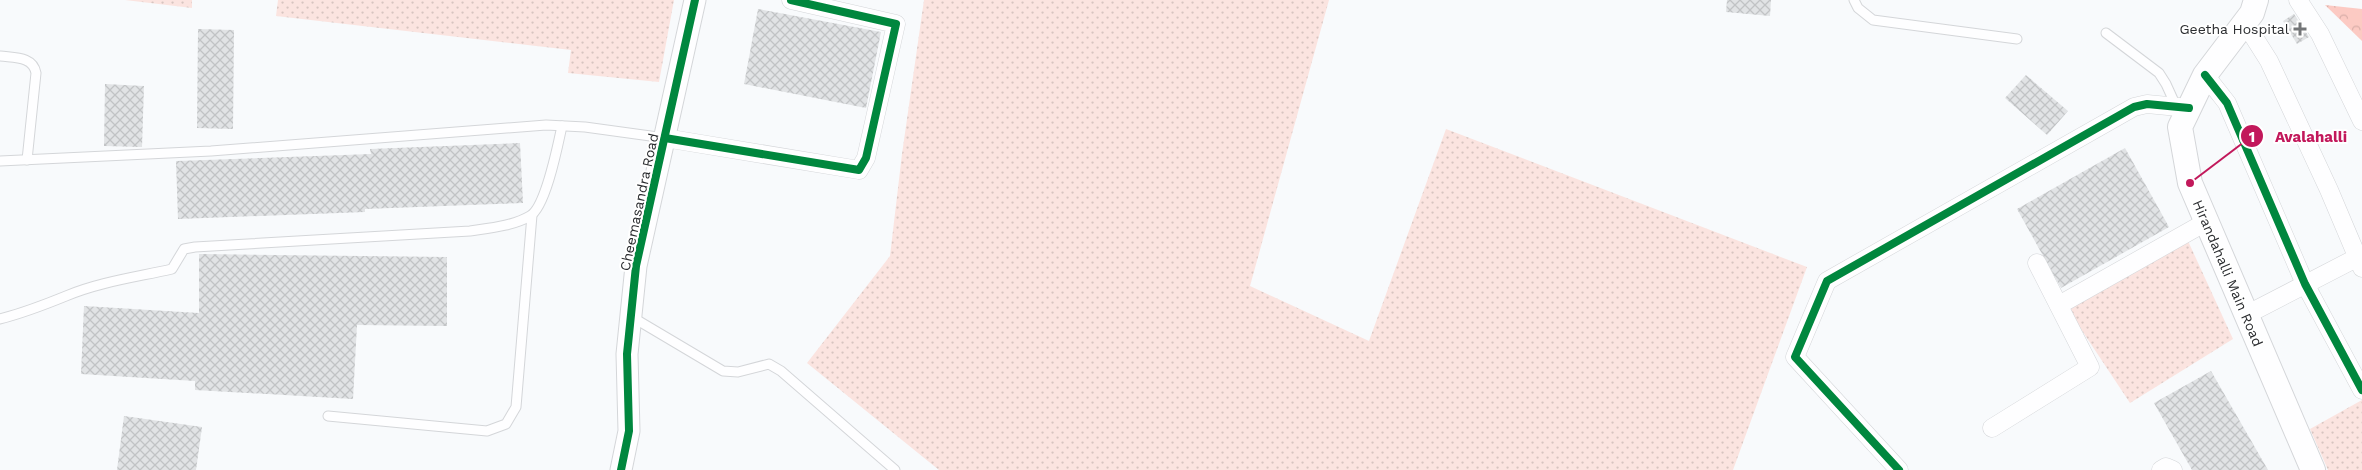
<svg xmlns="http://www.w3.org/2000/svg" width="2362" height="470" viewBox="0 0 2362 470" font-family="'Work Sans',sans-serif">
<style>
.grass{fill:url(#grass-dots)}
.forest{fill:url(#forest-crowns)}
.building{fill:url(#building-cross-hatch)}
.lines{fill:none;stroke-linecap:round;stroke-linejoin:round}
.service-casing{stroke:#d4d6d9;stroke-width:11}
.minor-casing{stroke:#d4d6d9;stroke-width:19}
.tertiary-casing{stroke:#d4d6d9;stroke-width:23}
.secondary-casing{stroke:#d4d6d9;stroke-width:26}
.service{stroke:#fefeff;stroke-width:9}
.minor{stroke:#fefeff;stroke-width:18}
.tertiary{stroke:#fefeff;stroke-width:21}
.secondary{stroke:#fefeff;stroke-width:24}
.cycleway-casing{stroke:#fff;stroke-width:11}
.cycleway{stroke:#00873e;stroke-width:8}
.poi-dot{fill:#737577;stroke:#fff;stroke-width:2}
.labels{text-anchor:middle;stroke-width:4;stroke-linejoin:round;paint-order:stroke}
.poi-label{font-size:14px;fill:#2b2d30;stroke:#fff;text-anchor:end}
.street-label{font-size:14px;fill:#2b2d30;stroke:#fff}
.leader{fill:none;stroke:#c2185b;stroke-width:2}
.callout-dot{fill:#c2185b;stroke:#fff;stroke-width:2}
.mark-label{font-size:15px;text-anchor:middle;font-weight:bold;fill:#fff}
.callout-label{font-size:15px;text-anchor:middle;font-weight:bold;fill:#c2185b;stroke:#fff;stroke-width:4;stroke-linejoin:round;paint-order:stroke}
</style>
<defs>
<pattern id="grass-dots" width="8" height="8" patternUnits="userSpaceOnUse" patternTransform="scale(1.25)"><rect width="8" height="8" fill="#fbe4e0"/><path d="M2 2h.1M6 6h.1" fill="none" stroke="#d7c4c0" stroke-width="1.8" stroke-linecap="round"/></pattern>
<pattern id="forest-crowns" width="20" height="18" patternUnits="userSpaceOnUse" patternTransform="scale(1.25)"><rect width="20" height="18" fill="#fccac3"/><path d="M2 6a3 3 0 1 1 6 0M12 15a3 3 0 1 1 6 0" fill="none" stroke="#d8aea8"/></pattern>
<pattern id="building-cross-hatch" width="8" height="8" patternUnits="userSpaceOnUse" patternTransform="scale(1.25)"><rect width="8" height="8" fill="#e1e3e5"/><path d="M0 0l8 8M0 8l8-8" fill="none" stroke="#c1c3c5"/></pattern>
</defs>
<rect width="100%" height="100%" fill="#f8fafc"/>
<g class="grass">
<polygon points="125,0 192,0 192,8"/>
<polygon points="278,0 674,0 659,82 568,73 571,50 276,16"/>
<polygon points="924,0 1329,0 1250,286 1369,341 1446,129 1807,267 1733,470 939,470 807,363 890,256 902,154"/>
<polygon points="2188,241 2233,339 2130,403 2067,308"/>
<polygon points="2362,400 2362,470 2328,470 2310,429"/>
</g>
<polygon class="forest" points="2325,5 2362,9 2362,41"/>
<g class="building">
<polygon points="1727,0 1771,0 1770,16 1726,12"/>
<polygon points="758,9 881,32 866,108 744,84"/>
<polygon points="2294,14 2309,37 2297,44 2283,21"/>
<polygon points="198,29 234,30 233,129 197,128"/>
<polygon points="2026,75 2068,111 2047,135 2005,98"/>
<polygon points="105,84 144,86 142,147 104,146"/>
<polygon points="520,143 523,203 365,209 365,212 178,219 176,161 371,154 370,149"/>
<polygon points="2125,148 2169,227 2061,288 2017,209"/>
<polygon points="199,254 447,257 447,326 357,325 353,399 195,390 195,381 81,374 84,306 199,313"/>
<polygon points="2211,371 2268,470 2192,470 2154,403"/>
<polygon points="124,416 202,427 196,470 117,470"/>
</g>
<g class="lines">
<g class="service-casing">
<g id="service">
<polyline points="1854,0 1858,8 1873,20 2017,39"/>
<polyline points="2106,33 2159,73 2166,84 2176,106"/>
<path d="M0,56C14,58 33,56 36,73L27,160"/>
<polyline points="0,161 211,151 546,125 585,127 665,138"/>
<polyline points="632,317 723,371 738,372 769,364 781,371 895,470"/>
<path d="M0,319C23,313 44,305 66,296C99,282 137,277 172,269L184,249L195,247L470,231C490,228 513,226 530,216C546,207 558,144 562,126"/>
<polyline points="328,416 487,431 506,424 516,407 532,215"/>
</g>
</g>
<g class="minor-casing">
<g id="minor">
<polyline points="2298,0 2320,34 2362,121"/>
<polyline points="2245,23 2269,61 2329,190 2362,268"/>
<polyline points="2205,75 2227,103 2305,284 2362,390"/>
<polyline points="665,138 859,170 866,158 896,24 791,0"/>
<polyline points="2059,305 2206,222"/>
<polyline points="2246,315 2362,255"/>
<polyline points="1992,428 2090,367 2037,263"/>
<polyline points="1899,470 1795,357 1827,281 2134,107 2147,104 2189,108"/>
<polyline points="2161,470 2166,467 2173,470"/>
</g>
</g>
<g class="tertiary-casing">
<polyline id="tertiary" points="621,470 629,431 627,354 636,266 695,0"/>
</g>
<g class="secondary-casing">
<polyline id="secondary" points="2256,0 2252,13 2205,75 2180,127 2190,183 2313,470"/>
</g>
<use href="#service" class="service"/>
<use href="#minor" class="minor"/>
<use href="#tertiary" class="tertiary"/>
<use href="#secondary" class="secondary"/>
<g class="cycleway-casing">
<g id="cycleway">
<polyline points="2205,75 2227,103 2305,284 2362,390"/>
<polyline points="665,138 859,170 866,158 896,24 791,0"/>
<polyline points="621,470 629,431 627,354 636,266 695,0"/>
<polyline points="1899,470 1795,357 1827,281 2134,107 2147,104 2189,108"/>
</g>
</g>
<use href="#cycleway" class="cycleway"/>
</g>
<path class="poi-dot" d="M2297.5 21.5h5v5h5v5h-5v5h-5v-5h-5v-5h5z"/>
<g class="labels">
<g class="poi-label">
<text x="2289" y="34">Geetha Hospital</text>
</g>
<g class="street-label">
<text transform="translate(639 202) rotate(-78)" y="5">Cheemasandra Road</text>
<text transform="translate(2228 273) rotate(67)" y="5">Hirandahalli Main Road</text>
</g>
</g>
<path class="leader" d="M2190 183L2252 136"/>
<g class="callout-dot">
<circle cx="2190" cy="183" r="5"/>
<circle cx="2252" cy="136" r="12"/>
</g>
<g class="mark-label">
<text x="2252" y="142">1</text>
</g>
<g class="callout-label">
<text x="2311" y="142">Avalahalli</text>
</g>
</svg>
